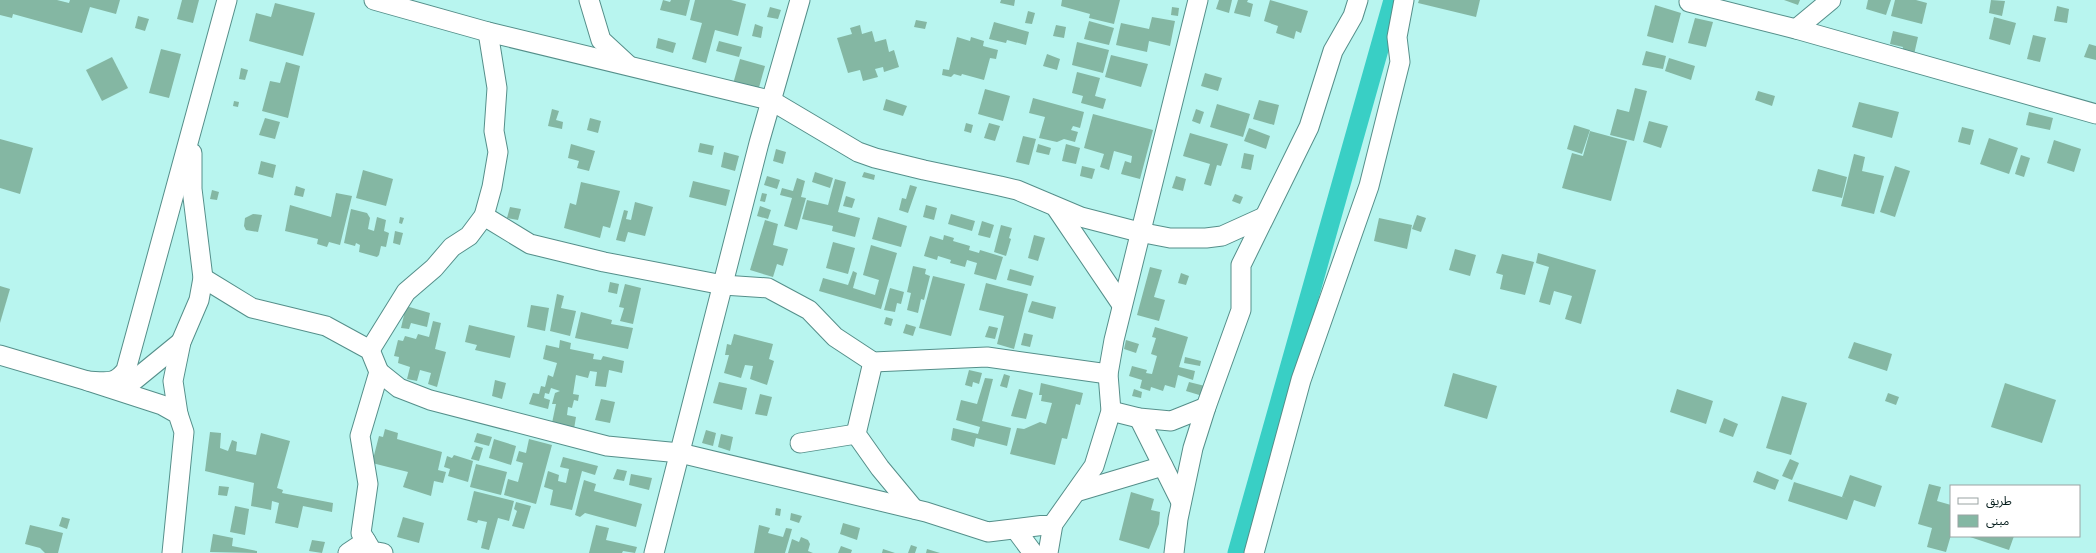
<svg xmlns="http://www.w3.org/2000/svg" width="2096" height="553" viewBox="0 0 2096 553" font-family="Figtree,'Noto Sans Arabic',sans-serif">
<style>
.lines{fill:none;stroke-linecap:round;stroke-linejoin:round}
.canal{stroke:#39cfc5;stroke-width:19}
.building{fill:#84b7a3}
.minor-casing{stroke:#558f8a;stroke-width:21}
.minor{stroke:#fff;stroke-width:19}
</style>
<rect width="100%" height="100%" fill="#b8f5ef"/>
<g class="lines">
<polyline class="canal" points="1237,553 1393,0"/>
</g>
<g class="building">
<polygon points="0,0 57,0 69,3 70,0 120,0 116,14 90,7 82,33 13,14 12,18 0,15"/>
<polygon points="182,0 199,0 193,23 177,19"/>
<polygon points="663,0 670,2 671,0 690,0 686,16 660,10"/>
<polygon points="695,0 731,0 746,4 738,36 715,30 706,63 692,59 702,23 690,20"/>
<polygon points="1001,0 1015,0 1014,6 1000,3"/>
<polygon points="1062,0 1120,0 1114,24 1089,18 1090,14 1061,6"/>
<polygon points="1219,0 1232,0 1229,13 1216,9"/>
<polygon points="1238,0 1248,0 1247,2 1253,4 1250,17 1234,13"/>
<polygon points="1270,0 1308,11 1301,33 1296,31 1294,39 1276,33 1278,26 1264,21"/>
<polygon points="1419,0 1480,0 1476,17 1418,3"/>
<polygon points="1784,0 1800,0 1798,5"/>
<polygon points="1868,0 1891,0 1886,15 1866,9"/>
<polygon points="1895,0 1916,0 1927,3 1922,24 1891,16"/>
<polygon points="1991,0 2005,1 2002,16 1989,13"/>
<polygon points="275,3 315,13 303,56 249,41 256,13 271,17"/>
<polygon points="1655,5 1681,13 1673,43 1647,36"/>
<polygon points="2057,6 2069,9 2067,23 2054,21"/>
<polygon points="770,7 781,10 778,19 767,17"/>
<polygon points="1172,7 1179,8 1178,16 1171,15"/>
<polygon points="1028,11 1035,13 1032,24 1025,23"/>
<polygon points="138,16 149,19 145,31 135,28"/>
<polygon points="1152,17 1175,21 1170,46 1149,41 1147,52 1116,45 1121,23 1149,29"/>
<polygon points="1994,17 2016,23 2010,45 1989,39"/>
<polygon points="1695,18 1713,22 1706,47 1688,43"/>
<polygon points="916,20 927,22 925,29 914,27"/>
<polygon points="1089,21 1114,28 1109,45 1084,39"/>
<polygon points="994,22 1029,32 1026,45 1007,40 1006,43 989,39"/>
<polygon points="755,24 763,27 761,38 752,36"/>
<polygon points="860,25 862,34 872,31 875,42 886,39 889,52 894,50 899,67 884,72 883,67 875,69 878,77 863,81 860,70 848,73 837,38 852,34 850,28"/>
<polygon points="1056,25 1066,27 1064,38 1053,36"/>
<polygon points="1893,31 1918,37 1913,59 1901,56 1903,47 1890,44"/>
<polygon points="2033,35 2046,38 2040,62 2027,59"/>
<polygon points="957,37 970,41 971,37 984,41 983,46 998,50 996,59 990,58 984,80 962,74 961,76 954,74 951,77 942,75 943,69 949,70"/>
<polygon points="658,38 676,43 673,53 656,48"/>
<polygon points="719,41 742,47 739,57 716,51"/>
<polygon points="1077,42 1109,50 1103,73 1072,65"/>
<polygon points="2089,44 2096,46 2096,60 2084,57"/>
<polygon points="161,49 181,54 169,98 149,93"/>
<polygon points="1646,51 1666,56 1663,69 1642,65"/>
<polygon points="1047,54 1060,59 1057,70 1043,66"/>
<polygon points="1111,55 1148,64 1141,87 1105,77"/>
<polygon points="112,57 128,88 102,101 86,70"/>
<polygon points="1669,58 1695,66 1691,80 1665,71"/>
<polygon points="740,59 765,66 758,91 733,84"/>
<polygon points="286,62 300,66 288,118 262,111 270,81 280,83"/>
<polygon points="241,68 248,70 245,80 239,79"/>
<polygon points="1077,72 1100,78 1095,96 1106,99 1103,109 1081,103 1083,96 1072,93"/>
<polygon points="1205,73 1222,78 1218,91 1201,86"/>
<polygon points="1635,88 1647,91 1634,141 1610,135 1617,109 1629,112"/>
<polygon points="985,89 1010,96 1003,121 978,114"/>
<polygon points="1758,91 1775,96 1772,106 1755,100"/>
<polygon points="1033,98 1084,112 1080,128 1073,126 1071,130 1078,132 1075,142 1064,139 1057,142 1039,138 1045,117 1029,113"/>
<polygon points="886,99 907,106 903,116 883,110"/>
<polygon points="1259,100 1279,105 1274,125 1253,119"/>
<polygon points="234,101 239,102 238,107 233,106"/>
<polygon points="1859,102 1899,112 1892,138 1852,127"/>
<polygon points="1217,104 1250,114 1243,137 1210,127"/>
<polygon points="552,109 559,111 556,120 563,122 562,129 548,126"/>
<polygon points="1196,109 1204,112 1200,124 1192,121"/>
<polygon points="2029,112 2053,118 2050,130 2026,125"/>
<polygon points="1093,114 1153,130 1140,179 1121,174 1125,161 1131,163 1132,156 1114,151 1109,170 1100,167 1104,154 1084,148"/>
<polygon points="265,118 280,122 275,139 259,135"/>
<polygon points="590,118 601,121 598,133 587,130"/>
<polygon points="1649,121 1668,126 1661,148 1643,142"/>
<polygon points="966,123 973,125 971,133 964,131"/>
<polygon points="989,123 1000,126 995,141 984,138"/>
<polygon points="1574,125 1590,130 1582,154 1567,149"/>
<polygon points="1962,127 1974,130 1970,145 1958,142"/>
<polygon points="1249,128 1270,136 1266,149 1244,141"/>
<polygon points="1590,131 1627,141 1611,201 1562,188 1572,153 1583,156"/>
<polygon points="1190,133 1228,144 1221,166 1217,165 1211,186 1204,184 1210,164 1183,156"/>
<polygon points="1023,136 1036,139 1029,165 1016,162"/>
<polygon points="1989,138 2018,148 2009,174 1980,164"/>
<polygon points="0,139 33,148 20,194 0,188"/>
<polygon points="2054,140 2081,149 2074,172 2047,163"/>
<polygon points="700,143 714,146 712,155 698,152"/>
<polygon points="571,144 595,151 589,171 577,168 579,161 568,158"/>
<polygon points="1038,144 1051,148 1049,155 1036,152"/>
<polygon points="1066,144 1080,148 1076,164 1062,161"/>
<polygon points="776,149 786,152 783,164 773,161"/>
<polygon points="724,152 739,156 735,171 721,167"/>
<polygon points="1244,153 1254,155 1251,170 1241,168"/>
<polygon points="1854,154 1865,157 1862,171 1884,176 1874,214 1841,206"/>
<polygon points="2021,155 2030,158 2024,177 2015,174"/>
<polygon points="261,161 276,165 273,178 258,174"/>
<polygon points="1082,166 1095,169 1092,179 1080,176"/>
<polygon points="1895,166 1910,171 1895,217 1880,212"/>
<polygon points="1818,169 1847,177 1842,198 1812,191"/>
<polygon points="363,170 393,179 386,206 356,198"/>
<polygon points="815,172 833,178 830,188 812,182"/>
<polygon points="864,172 875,175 874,180 862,177"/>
<polygon points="767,176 780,180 777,189 764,185"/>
<polygon points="1176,176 1186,179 1183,191 1172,188"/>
<polygon points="797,178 805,181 801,197 806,198 797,230 784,226 792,198 780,195 782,188 793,191"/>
<polygon points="835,179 846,182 838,212 860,218 855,237 832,231 833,226 802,219 807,200 828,205"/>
<polygon points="693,181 730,190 726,206 689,197"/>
<polygon points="581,182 620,191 610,228 603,226 600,238 564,228 570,203 576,205"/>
<polygon points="910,185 917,187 908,213 899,210 902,198 906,199"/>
<polygon points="296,186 305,189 303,197 294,195"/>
<polygon points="212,190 219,192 217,200 210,199"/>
<polygon points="336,193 352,196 340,245 329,242 327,247 317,244 318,239 285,231 290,205 331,217"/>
<polygon points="762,193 767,194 765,202 760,201"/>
<polygon points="1235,194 1243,197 1240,204 1232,201"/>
<polygon points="846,196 855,199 852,208 843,206"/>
<polygon points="635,202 653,207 645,236 628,232 625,242 616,240 624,210 628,211 626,219 631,220"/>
<polygon points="926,205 937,208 934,220 923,217"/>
<polygon points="760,206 771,210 768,219 757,216"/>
<polygon points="510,207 521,209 518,220 507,218"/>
<polygon points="351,209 367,213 370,218 368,229 374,231 377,217 386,220 384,231 389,233 386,247 381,246 379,255 377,257 359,252 360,245 356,243 355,246 344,243"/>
<polygon points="253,214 262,215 258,232 246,230 244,226 245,218"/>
<polygon points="951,214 975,221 972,231 948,224"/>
<polygon points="1417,215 1426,218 1421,232 1412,229"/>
<polygon points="400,217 404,218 402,224 399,223"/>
<polygon points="878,217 907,226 901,247 872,239"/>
<polygon points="1379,218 1412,225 1407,249 1374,241"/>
<polygon points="765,220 778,224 773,245 788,249 783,266 777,264 773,277 750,270"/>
<polygon points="982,221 994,225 990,238 978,235"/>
<polygon points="1001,225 1012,228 1009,238 1011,239 1006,256 994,252"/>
<polygon points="395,231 403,233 400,245 393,243"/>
<polygon points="944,235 954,238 953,241 970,246 969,250 979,253 980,250 1003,257 996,280 974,274 977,263 967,260 965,267 950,263 951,260 938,256 937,260 924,256 930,236 943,240"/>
<polygon points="1034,235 1045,238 1038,261 1028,258"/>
<polygon points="833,242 855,248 848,274 826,268"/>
<polygon points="871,245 897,253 881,309 819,291 823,278 848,285 853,271 857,273 853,288 875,295 879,280 863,275"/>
<polygon points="1455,249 1476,255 1470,276 1449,270"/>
<polygon points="1538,253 1596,270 1581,324 1565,319 1572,296 1554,291 1550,305 1539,302 1549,267 1536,263"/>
<polygon points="1502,254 1534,262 1525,295 1500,289 1503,275 1496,273"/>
<polygon points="913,266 926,269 925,274 930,276 924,300 921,299 918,313 907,310 911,293 907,292"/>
<polygon points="1150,267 1162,270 1154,297 1165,300 1159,321 1137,315"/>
<polygon points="1010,269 1034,276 1031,286 1007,280"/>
<polygon points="1181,273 1189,276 1186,285 1178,283"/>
<polygon points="933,276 965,284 951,336 919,328"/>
<polygon points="610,282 619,284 617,294 608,292"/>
<polygon points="986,283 1028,294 1014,349 997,344 1004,316 979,310"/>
<polygon points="625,284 641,288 633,324 620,321 624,308 619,307"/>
<polygon points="0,286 10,289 0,323"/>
<polygon points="890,288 904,292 901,304 897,303 895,312 884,310"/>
<polygon points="557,294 564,296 561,308 576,311 570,336 550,331"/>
<polygon points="1032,301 1056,307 1053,319 1028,312"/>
<polygon points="531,305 549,308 545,331 527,327"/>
<polygon points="406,306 430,313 427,327 411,323 409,329 401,328"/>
<polygon points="581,312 612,320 611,324 633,328 628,349 575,338"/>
<polygon points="886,317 893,319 891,326 884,324"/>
<polygon points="433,321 441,323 435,349 446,352 437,387 428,384 431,373 420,370 417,381 407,379 410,367 398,363 399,357 394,356 398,340 403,341 405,336 416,339 418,334 429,337"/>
<polygon points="906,324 916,327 913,336 903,333"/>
<polygon points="469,325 515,336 510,358 475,350 477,345 465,342"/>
<polygon points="989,326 998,328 995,339 985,337"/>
<polygon points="1155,327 1188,337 1179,367 1195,371 1193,380 1178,375 1175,388 1165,385 1163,391 1151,387 1150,391 1140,388 1142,380 1129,376 1132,366 1147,370 1146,373 1152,374 1157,356 1151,354 1156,338 1152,337"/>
<polygon points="1024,333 1033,335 1030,347 1021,345"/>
<polygon points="734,334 773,344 769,359 774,361 767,385 750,379 753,366 745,365 741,378 724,373 729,355 725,355 727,344 731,345"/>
<polygon points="560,340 571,343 570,349 594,354 593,359 601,360 603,356 624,361 622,373 609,370 606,387 595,386 597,372 590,371 588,378 576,375 573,394 579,395 578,401 574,400 572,408 568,407 567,415 576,417 574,429 552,423 556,404 552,404 555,393 560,391 551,388 549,394 545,393 544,398 550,400 548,409 529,404 533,393 539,394 541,386 545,387 548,375 553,377 557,363 543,359 546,345 559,348"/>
<polygon points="1126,340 1139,344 1136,353 1124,349"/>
<polygon points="1854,342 1892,354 1887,371 1848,358"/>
<polygon points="1185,357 1201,361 1200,366 1184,363"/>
<polygon points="969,370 982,373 979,384 973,382 972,387 965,385"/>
<polygon points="1453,373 1497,386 1487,419 1444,406"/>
<polygon points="1004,374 1010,376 1007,388 1000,386"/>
<polygon points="985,378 993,379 982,421 1011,428 1007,446 976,438 974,447 951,440 953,428 978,434 980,427 956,420 961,400 977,404"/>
<polygon points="495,380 506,383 502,399 492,396"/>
<polygon points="719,382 747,388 742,410 713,403"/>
<polygon points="1189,382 1209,387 1206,397 1186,391"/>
<polygon points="1041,383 1083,393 1080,405 1076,404 1067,439 1062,438 1055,465 1010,454 1017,428 1024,429 1040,422 1046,424 1052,403 1041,401 1042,395 1039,395"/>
<polygon points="2005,383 2056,400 2042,443 1991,427"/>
<polygon points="1019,389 1033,393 1026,419 1011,416"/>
<polygon points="1134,389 1142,392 1141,398 1132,396"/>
<polygon points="1677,389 1713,401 1706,424 1670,412"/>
<polygon points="1888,393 1899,397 1896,405 1885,401"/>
<polygon points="760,394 772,397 767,416 755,414"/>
<polygon points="1782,396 1807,403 1791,455 1766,448"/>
<polygon points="601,399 615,402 610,423 595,420"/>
<polygon points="1724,418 1738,424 1733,437 1719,432"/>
<polygon points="385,429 398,433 397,439 442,452 438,470 446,472 443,483 434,481 431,496 403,487 408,472 372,463 379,436 383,437"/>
<polygon points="706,430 716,433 713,446 702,443"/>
<polygon points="210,432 221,433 220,448 228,451 232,440 237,442 236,451 256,455 261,433 290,441 277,488 283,490 282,493 333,503 332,512 303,506 298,528 275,523 279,503 272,501 271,510 251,506 254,483 205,471"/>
<polygon points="477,433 492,437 489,446 474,442"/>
<polygon points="721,434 733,437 730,451 718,447"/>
<polygon points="494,439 516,446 511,465 489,458"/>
<polygon points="529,439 552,445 536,504 504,495 508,479 518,482 523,463 516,461 519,451 526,453"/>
<polygon points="476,446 483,448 479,461 471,459"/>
<polygon points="454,455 473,461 468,482 448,476 450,469 444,467 447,456 452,458"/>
<polygon points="563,457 598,466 595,475 582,471 572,510 550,505 553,490 544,487 548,471 559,475 558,481 566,483 569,469 560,467"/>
<polygon points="1790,459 1799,463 1792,480 1782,476"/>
<polygon points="476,464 507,472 501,495 470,487"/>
<polygon points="617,469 627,471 624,481 613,479"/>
<polygon points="1757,471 1779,480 1775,490 1753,482"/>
<polygon points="631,474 652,478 649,490 629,485"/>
<polygon points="1850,475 1882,486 1875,507 1854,500 1847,520 1788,501 1794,482 1848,499 1842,497"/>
<polygon points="584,480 596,484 594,491 642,504 636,527 585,513 580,517 575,515"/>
<polygon points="1929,484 1941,487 1937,501 1951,505 1951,535 1946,552 1927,547 1932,528 1918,524"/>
<polygon points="219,486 229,487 227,496 218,495"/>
<polygon points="474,491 514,501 509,521 498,518 489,550 481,548 487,522 478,520 477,523 467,520"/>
<polygon points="1131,492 1154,499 1151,510 1160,512 1159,524 1149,549 1119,540"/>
<polygon points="516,502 531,506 524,529 512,526 517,511 514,509"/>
<polygon points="235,506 249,509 245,535 230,532"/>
<polygon points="776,508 781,509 780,516 775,515"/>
<polygon points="791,513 802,516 799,523 790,520"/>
<polygon points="62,517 70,519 67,529 59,526"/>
<polygon points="403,517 424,523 419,543 397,537"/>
<polygon points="843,523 860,528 857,540 840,534"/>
<polygon points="30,525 63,533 58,553 45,553 40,548 25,544"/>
<polygon points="596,525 609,528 606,540 637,547 635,553 623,551 622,553 589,553"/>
<polygon points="759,525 770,528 768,533 783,537 786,528 792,529 785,553 754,553"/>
<polygon points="213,534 233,538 232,546 257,551 257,553 210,552"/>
<polygon points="1967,536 2014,536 2009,550"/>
<polygon points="801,537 808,540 810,544 808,551 813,553 788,553 792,539 799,542"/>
<polygon points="312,540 325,542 322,553 309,551"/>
<polygon points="911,545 917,547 915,553 908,553"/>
<polygon points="841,546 852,550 851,553 838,553"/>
<polygon points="883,549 895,553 882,553"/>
<polygon points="927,549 940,553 926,553"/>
</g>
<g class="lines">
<g class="minor-casing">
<g id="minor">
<polyline points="374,0 488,32 765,99 772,101 858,152 875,158 924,170 1000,186 1017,190 1081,217 1139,232 1170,238 1206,238 1222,236 1264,217"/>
<polyline points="589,0 601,40 627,64"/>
<polyline points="1689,2 1796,29 2096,114"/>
<polyline points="1796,29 1831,0"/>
<polyline points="1057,209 1122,305"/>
<polyline points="484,216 530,244 604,262 723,285 768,288 809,310 835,337 873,362 987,357 1108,374"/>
<polyline points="203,278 252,308 326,326 370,350 379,372 360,436 368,484 361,533 372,551 383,553"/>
<polyline points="370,350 406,292 434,268 452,247 469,236 484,216 492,187 498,152 494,131 497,88 488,32"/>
<polyline points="0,355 88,381 162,405 178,414 184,432 172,553"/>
<polyline points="873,362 856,434 880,468 914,509"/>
<polyline points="379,372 399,388 430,400 607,446 680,453 926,512 988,532 1053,524 1094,466 1111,411 1108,374 1114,340 1198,0"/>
<path d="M88,381C106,382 115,385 126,370L227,0"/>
<polyline points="121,391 181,342"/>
<polyline points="1111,411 1139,418 1171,421 1206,407"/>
<polyline points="178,414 173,381 181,342 199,300 203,278 192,189 192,153"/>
<polyline points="1139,418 1181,502"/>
<polyline points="800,443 856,434"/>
<polyline points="1076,492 1163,466"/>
<polyline points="1016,530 1033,553"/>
<polyline points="348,553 366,541"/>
<polyline points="654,553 759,143 800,0"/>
<polyline points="1048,553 1053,524"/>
<polyline points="1174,553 1178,519 1193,448 1206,407 1241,310 1241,265 1309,127 1333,51 1353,16 1358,0"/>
<polyline points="1254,553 1301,380 1369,186 1400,62 1397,37 1404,0"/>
</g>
</g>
<use href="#minor" class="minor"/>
</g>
<rect x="1950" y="485" width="130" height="52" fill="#ffffff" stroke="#9aa4a3"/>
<rect x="1958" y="498" width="20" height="6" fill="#ffffff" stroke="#9aa4a3"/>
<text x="1986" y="505" font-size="12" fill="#031b1a">طريق</text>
<rect x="1958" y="515" width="20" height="12" fill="#84b7a3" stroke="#9aa4a3"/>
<text x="1986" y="525" font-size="12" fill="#031b1a">مبنى</text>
</svg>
